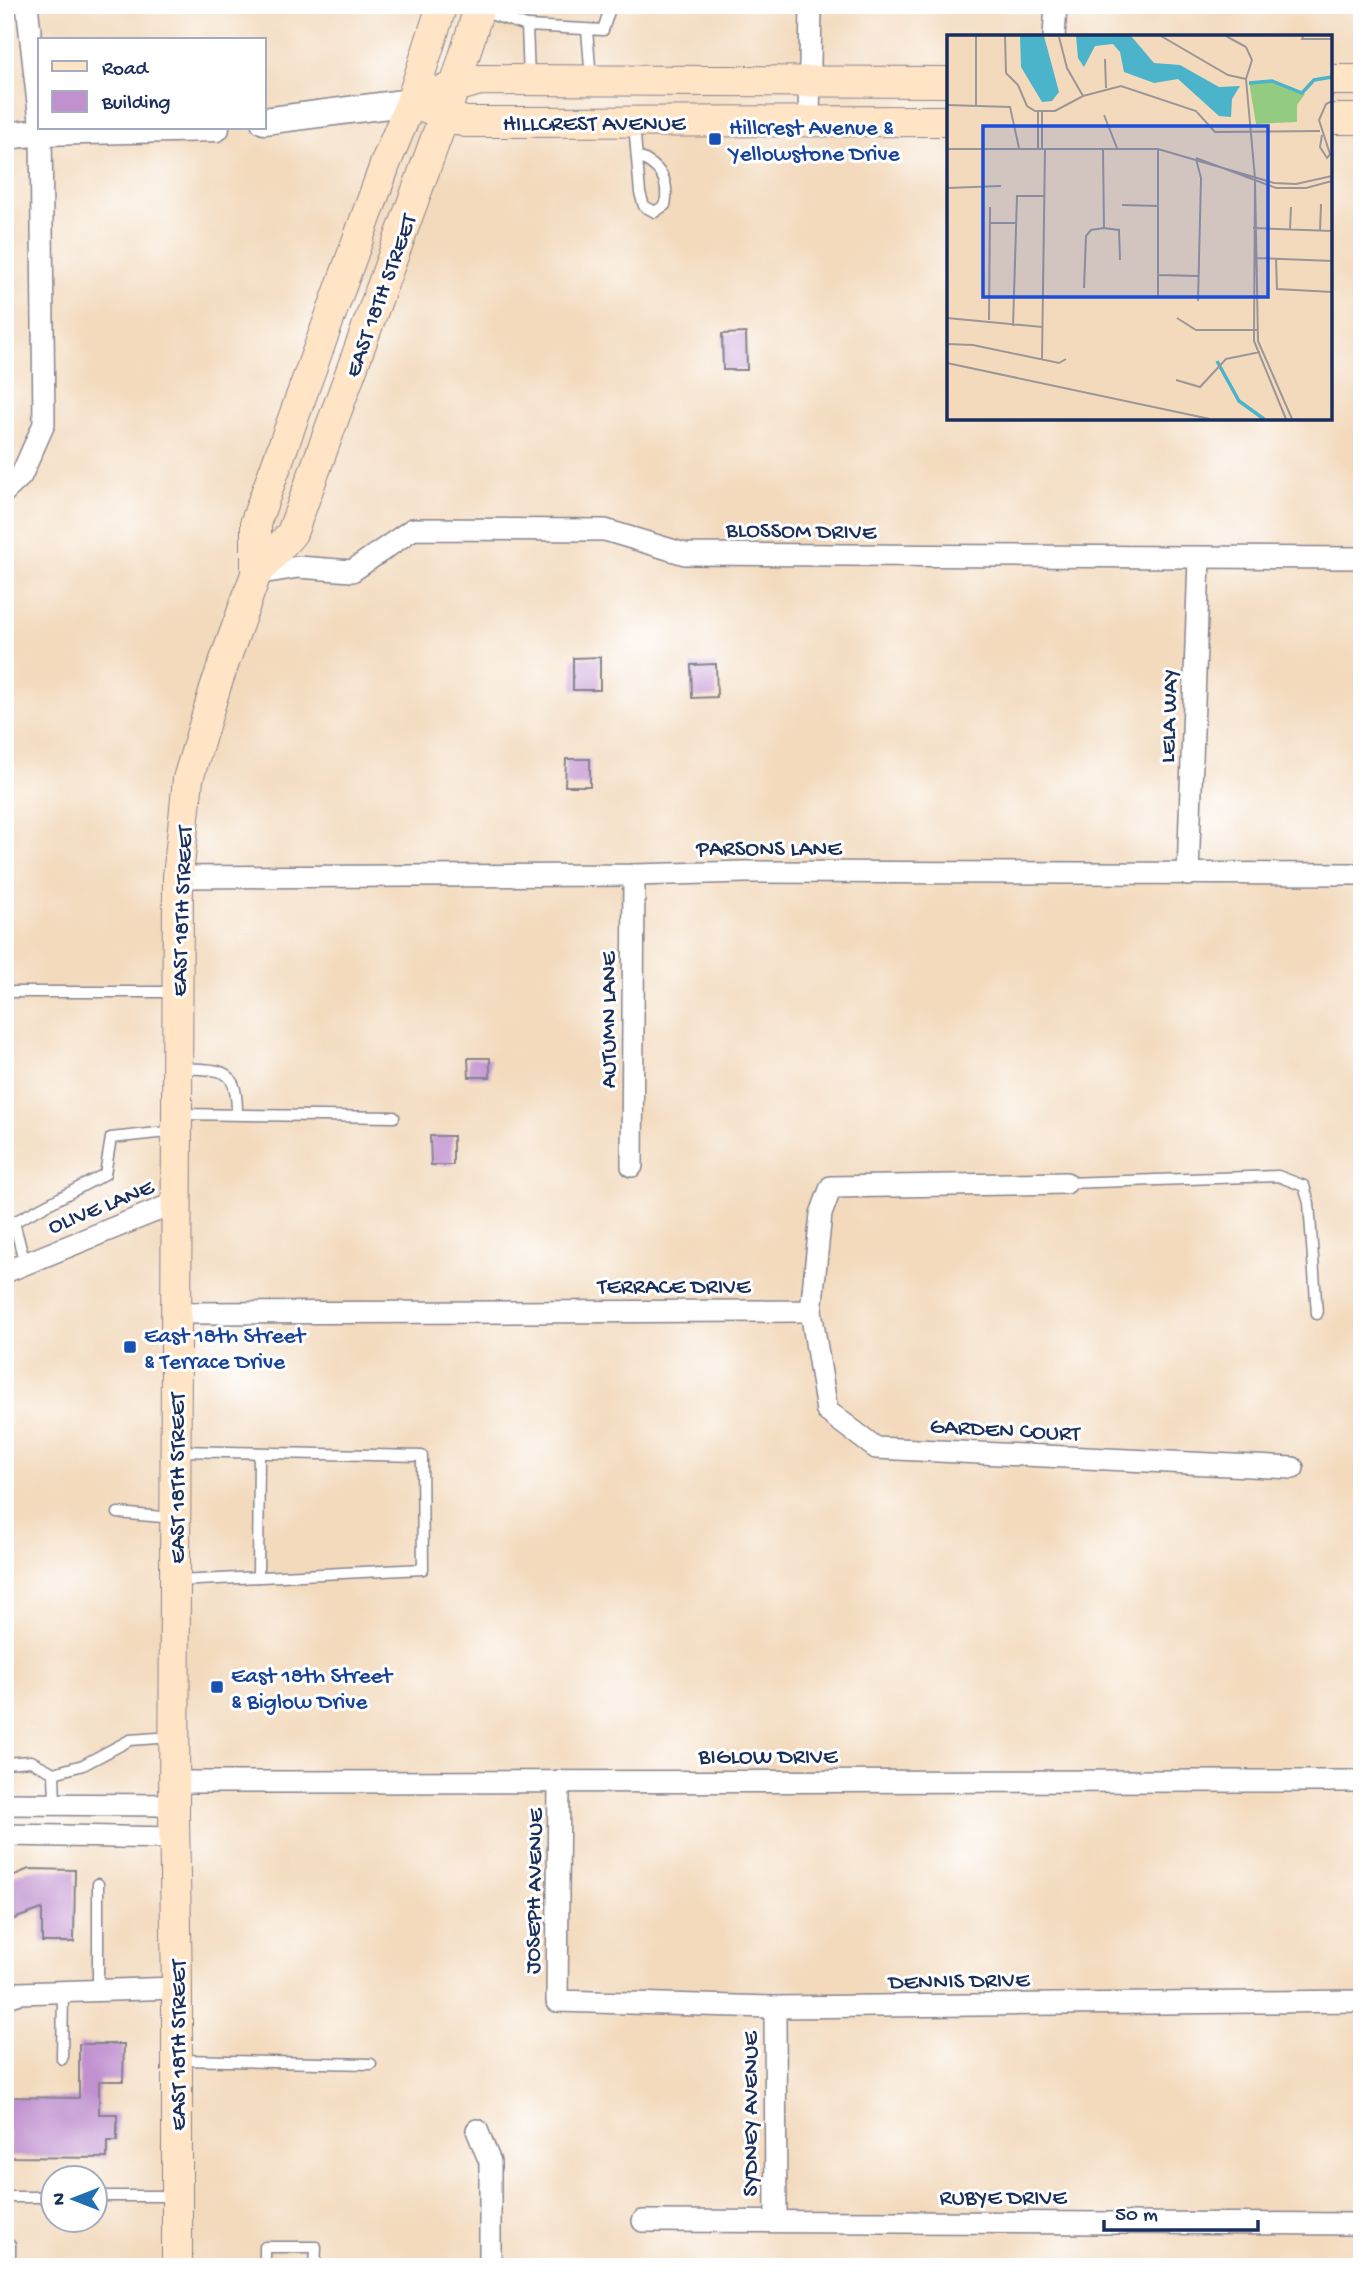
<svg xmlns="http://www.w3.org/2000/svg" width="1367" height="2272" viewBox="0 0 1367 2272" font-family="'Gochi Hand',sans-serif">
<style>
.building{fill:#c090cf}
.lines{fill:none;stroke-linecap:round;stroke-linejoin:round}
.service-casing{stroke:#87848e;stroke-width:13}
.minor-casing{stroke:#87848e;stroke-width:24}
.tertiary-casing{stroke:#87848e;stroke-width:29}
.secondary-casing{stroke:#87848e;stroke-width:32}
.service{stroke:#fff;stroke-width:10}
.minor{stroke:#fff;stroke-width:21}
.tertiary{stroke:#fff;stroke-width:26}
.secondary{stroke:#ffe4c6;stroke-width:30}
.transit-dot{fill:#1a4fb4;stroke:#fff;stroke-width:2.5}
.labels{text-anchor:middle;stroke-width:6;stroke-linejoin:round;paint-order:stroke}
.street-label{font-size:23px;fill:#1b2f5e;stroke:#fff}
.transit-label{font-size:23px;fill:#164399;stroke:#fff;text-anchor:start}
.inset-river{fill:none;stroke:#4bb3ca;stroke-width:3.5}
.inset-road{fill:none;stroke:#9d9697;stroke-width:2}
.view{fill:#1d4ed8;fill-opacity:0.15;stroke:#1d4ed8;stroke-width:3.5}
.inset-edge{fill:none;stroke:#1b2f5e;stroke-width:3.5}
</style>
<rect width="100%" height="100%" fill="#fff"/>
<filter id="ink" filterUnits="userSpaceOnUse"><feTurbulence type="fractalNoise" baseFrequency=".0143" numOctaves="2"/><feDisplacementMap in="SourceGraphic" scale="14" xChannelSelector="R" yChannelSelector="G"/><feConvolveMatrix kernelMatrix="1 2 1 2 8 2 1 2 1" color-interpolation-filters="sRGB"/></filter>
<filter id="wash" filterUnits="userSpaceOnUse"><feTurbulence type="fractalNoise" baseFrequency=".00686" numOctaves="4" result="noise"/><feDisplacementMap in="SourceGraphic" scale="28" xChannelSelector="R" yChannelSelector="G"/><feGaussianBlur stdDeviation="1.57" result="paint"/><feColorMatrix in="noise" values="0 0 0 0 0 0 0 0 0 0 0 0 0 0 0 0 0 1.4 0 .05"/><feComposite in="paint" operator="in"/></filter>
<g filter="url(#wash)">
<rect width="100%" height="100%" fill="#f3dabd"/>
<g id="blocks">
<g class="building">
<polygon points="746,333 747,370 723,370 722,334"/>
<polygon points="600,657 600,690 573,690 573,658"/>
<polygon points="716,664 717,697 692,698 691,665"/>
<polygon points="566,759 590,759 590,786 565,786"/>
<polygon points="468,1058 490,1058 490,1077 469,1077"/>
<polygon points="430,1136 453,1136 453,1165 431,1165"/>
<polygon points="29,1869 75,1870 74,1942 42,1942 42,1909 5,1922 5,1879"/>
<polygon points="79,2044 124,2044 123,2081 99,2081 99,2114 117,2114 117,2141 107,2141 107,2158 9,2157 9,2132 5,2132 5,2097 79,2098"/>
</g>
</g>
</g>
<g filter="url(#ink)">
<use href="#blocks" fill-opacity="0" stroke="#87848e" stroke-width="2"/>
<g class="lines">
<g class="service-casing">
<g id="service">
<polyline points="481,11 527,26"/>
<polyline points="587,30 591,79"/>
<polyline points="529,78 527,26 603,30 611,5"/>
<path d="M634,125L640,193L644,206L655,212L665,205C670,179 660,166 637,156"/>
<polyline points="5,992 177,992"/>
<path d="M179,1068C222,1071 237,1064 237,1114"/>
<polyline points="179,1114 394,1117"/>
<polyline points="1066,1183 1278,1176 1304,1186 1309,1203 1317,1314"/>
<polyline points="25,1264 14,1222 105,1174 111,1138 176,1131"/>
<polyline points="177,1451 422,1456 423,1569 178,1581"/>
<polyline points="118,1513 173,1518"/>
<polyline points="258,1577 259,1453"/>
<polyline points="5,1763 31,1761 54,1773 55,1804"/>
<polyline points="54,1773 83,1765 130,1740 172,1737"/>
<polyline points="98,1991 98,1884"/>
<polyline points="62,2059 63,1992"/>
<polyline points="180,2060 371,2064"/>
<polyline points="94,2196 174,2196"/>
<polyline points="5,2197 52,2197"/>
<polyline points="10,2245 10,2267"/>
<polyline points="265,2267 265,2247 316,2247 315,2267"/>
</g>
</g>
<g class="minor-casing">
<g id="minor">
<polyline points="27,5 40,121"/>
<polyline points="1054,37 1056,5"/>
<polyline points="809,121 811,5"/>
<polyline points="5,491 21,476 44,424 41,128"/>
<polyline points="256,574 298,567 352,571 413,529 605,530 685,554 1362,558"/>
<polyline points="1188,875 1199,559"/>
<polyline points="178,877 634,875 745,872 1362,874"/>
<polyline points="632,1166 634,875"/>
<polyline points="5,1272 175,1203"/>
<polyline points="811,1311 827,1411 876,1448 1293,1468"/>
<polyline points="176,1313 811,1311 821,1214 831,1187 1066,1183"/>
<polyline points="559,1781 557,2001 775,2007 1362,2001"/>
<polyline points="175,1782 1362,1781"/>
<polyline points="5,1804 174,1805"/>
<polyline points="5,1835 175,1838"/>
<polyline points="5,1998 19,1993 177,1988"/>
<polyline points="775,2007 776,2221"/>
<polyline points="477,2130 490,2162 490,2267"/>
<polyline points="643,2221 1362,2224"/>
</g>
</g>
<g class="tertiary-casing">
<g id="tertiary">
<polyline points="264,121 411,102"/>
<polyline points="5,136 42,132 216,128"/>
</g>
</g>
<g class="secondary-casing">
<g id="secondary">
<polyline points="1330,80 1362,80"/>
<polyline points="441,91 480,80 949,82"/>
<polyline points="427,108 465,122 949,121"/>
<polyline points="1330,119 1362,119"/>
<polyline points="256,574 292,533 455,86 480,5"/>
<polyline points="177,2267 177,1988 174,1816 178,877 188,779 216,685 256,574 256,521 386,162 411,102 442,5"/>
</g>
</g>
<use href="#service" class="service"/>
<use href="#minor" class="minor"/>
<use href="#tertiary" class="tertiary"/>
<use href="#secondary" class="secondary"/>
</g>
</g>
<g class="transit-dot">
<rect x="708" y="132" width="14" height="14" rx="3.5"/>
<rect x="123" y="1340" width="14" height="14" rx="3.5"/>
<rect x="210" y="1680" width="14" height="14" rx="3.5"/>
</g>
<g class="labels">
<g class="street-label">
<text x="594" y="130">HILLCREST AVENUE</text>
<text transform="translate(379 295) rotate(-70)" y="8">EAST 18TH STREET</text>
<text transform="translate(801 529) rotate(1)" y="8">BLOSSOM DRIVE</text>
<text transform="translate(1167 716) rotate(-88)" y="8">LELA WAY</text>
<text x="769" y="855">PARSONS LANE</text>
<text transform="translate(180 911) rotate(-88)" y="8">EAST 18TH STREET</text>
<text transform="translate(607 1020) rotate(-90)" y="8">AUTUMN LANE</text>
<text transform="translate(100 1205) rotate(-22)" y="8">OLIVE LANE</text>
<text x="674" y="1293">TERRACE DRIVE</text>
<text transform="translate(1005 1428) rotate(3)" y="8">GARDEN COURT</text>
<text transform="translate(176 1478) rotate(-90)" y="8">EAST 18TH STREET</text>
<text x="768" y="1763">BIGLOW DRIVE</text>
<text transform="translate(532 1891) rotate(-89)" y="8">JOSEPH AVENUE</text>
<text transform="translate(959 1979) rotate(-1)" y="8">DENNIS DRIVE</text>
<text transform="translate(177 2045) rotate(-90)" y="8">EAST 18TH STREET</text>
<text transform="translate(749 2114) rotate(-90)" y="8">SYDNEY AVENUE</text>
<text x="1003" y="2204">RUBYE DRIVE</text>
</g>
<g class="transit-label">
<text x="729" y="134">Hillcrest Avenue &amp;<tspan x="729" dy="26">Yellowstone Drive</tspan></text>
<text x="144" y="1342">East 18th Street<tspan x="144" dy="26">&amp; Terrace Drive</tspan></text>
<text x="231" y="1682">East 18th Street<tspan x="231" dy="26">&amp; Biglow Drive</tspan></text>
</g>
</g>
<g transform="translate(947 35)">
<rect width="385" height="385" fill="#f3dabd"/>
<path d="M326,46L358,59L350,70V87L309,89L302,47Z" fill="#93cc80"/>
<path d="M73,1H97L112,57L105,66L95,67L74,32ZM129,1H184L207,28L233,30L272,52L293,51L285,64L284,82L272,81L231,44L207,48L177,37L173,17L166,9L148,11L137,32L131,23Z" fill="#4bb3ca"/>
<path class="inset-river" d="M302,48L325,46L355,58L367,45L385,42M270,326L292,366L317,384"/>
<path class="inset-road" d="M58,1L59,38L71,50L80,71L88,76H108L136,61L174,51L249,76L268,97L373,96M214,1L281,40L299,44M279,1L299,12M356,1L355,4H385M112,2L120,33L136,61M299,12L305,25L299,44L308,143M158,24L159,53M0,70L63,72L72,113M29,70V1M157,80L170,113M375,100L373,112L380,123L383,119L372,85L379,69L385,66M91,113V77M95,113V77M0,114H211L327,148L349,149L385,141M156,114L157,193L172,195L173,225M211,114V262M249,123L329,153H359L385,146M249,124L254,143L251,266M308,143L311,306L345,384M308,143L307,306L339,384M0,153L54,151M175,170L211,171M43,188H70M306,193L385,196M343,194L344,172M373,196L374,169M310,223L385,226M329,224L330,254L385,257M211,240L251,241M137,253L139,201L144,195L157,193M0,283L95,292M230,283L249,295H310M42,285L43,172M66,291L70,161H98M0,309L26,310L112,328L119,324M95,325L98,114M0,328L263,384M229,345L253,352L279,324L313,317"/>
<path class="view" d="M36,91H321V262H36Z"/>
<rect width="385" height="385" class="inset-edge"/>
</g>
<rect width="1367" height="2272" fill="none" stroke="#fff" stroke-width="28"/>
<rect x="38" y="38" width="228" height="91" fill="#ffffff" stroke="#a4acbf" stroke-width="2"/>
<rect x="52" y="61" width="35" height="10" fill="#ffe4c6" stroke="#a4acbf" stroke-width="2"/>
<text x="102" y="74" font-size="21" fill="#1b2f5e">Road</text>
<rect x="52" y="91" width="35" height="21" fill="#c090cf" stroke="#a4acbf" stroke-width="2"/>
<text x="102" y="108" font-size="21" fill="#1b2f5e">Building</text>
<g transform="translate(74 2199) rotate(270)"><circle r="33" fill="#ffffff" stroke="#a4acbf" stroke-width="2"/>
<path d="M0-5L12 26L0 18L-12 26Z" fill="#1f6fb2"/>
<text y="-10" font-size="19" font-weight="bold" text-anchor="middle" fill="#1b2f5e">N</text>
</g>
<path d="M1104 2220v10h154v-10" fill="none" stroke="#1b2f5e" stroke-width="3.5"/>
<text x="1115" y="2220" font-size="21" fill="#1b2f5e" stroke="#ffffff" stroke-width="5" paint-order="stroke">50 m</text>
</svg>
